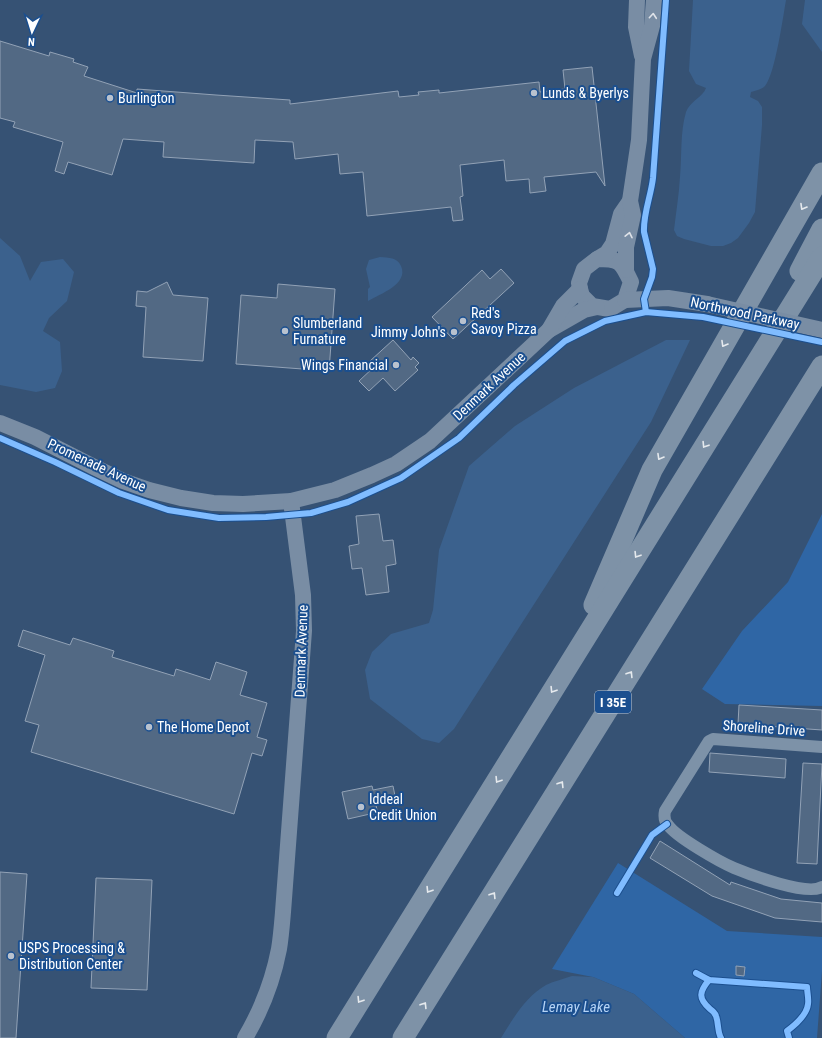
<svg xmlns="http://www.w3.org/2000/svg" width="822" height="1038" viewBox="0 0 822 1038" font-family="'Roboto Condensed',sans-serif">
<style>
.green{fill:#2f66a5}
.water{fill:#3b618d}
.building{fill:#526984;stroke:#92a2b6}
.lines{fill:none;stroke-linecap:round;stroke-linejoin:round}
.street{stroke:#7d92a8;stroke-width:12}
.secondary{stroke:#798da4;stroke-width:16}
.highway{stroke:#7e92a7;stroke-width:21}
.secondary-bridge{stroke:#798da4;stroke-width:16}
.cycleway-casing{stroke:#1b4f8f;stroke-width:8}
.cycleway{stroke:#80bcff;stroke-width:6}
.oneway{stroke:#dee2e8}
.oneway2{stroke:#e5e9ed}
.poi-dot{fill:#b9c2ce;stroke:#1b4f8f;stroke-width:1.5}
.labels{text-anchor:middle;stroke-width:4;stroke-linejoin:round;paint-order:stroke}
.shield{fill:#1b4f8f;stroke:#bbcadd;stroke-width:1}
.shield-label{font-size:13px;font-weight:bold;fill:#fff}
.poi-label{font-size:14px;fill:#fff;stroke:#1b4f8f;text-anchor:start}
.street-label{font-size:14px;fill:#fff;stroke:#1b4f8f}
.water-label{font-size:15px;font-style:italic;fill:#b5d3f5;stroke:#1b4f8f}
</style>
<rect width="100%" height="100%" fill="#365274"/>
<g class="green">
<polygon points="822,514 822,706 725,704 702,689 742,631 788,582"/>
<polygon points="618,863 727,931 822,937 822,971 817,1038 685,1038 634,994 593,977 552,969"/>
</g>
<g class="water">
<path d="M693,0H786C783,17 775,74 765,86C761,90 756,90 751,92L750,97L758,101L762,107V125L755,212L749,223L738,238L731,243L723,246H711L684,239L677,236L674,230C676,212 679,195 680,177C682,156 680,132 686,112C690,101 703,97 706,88L696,84L689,71Z"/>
<polygon points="805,0 822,0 822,52 802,24"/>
<polygon points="0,238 20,256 30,281 41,262 63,259 74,272 67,301 49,318 43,331 60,342 62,371 55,388 36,392 0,385"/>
<path d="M380,257C389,258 397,257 401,266C409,284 380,294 368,301V289L370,287L366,269L369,260Z"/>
<polygon points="666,340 690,340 651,422 454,729 439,743 422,739 370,699 365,670 372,652 391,634 429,623 433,610 439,550 469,466 515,426 574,388"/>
<path d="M572,976L593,977L634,994L685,1038H501C513,1019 525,997 546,985C554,981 564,979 572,976Z"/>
</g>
<g class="building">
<polygon points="0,41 49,56 50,52 74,59 73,62 88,67 84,76 137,93 137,89 216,95 290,100 290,104 398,91 399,97 419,95 418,92 439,90 439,93 539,82 540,92 565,89 563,70 592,67 605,186 596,172 544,177 546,191 530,193 529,179 506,181 504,160 460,165 463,196 460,197 463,220 453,221 451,207 367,216 363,172 340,174 338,154 295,159 293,142 255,140 254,163 163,157 164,142 123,139 112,175 68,162 64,174 55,171 63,142 13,127 15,122 0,118"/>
<polygon points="501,269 514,283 453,339 432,317 482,270 490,279"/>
<polygon points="167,282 173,295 208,298 203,361 143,357 146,307 136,306 137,291 147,292"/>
<polygon points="278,284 335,289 329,371 236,364 241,295 277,298"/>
<polygon points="393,340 411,360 413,357 419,363 415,367 418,370 395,391 383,378 369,391 359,381 375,366 370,361"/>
<polygon points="379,514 383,541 393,540 396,564 386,566 389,592 366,595 362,568 352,569 349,546 359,544 356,516"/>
<polygon points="23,630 70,645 73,638 114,651 112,657 174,676 176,669 210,680 216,662 247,672 240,695 267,703 257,737 267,740 262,756 252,753 234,814 31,752 39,725 25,721 45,655 18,646"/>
<polygon points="739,705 822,710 822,730 738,724"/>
<polygon points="710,753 786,759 785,778 709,772"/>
<polygon points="803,763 822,764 817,864 797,863"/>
<polygon points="372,786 373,790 393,786 395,796 375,800 379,820 372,821 370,814 348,819 342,792"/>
<polygon points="660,841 730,885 731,882 781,899 822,903 822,922 775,918 712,896 650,858"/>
<polygon points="0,872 27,874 16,1038 0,1038"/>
<polygon points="96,878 152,880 147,990 91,988"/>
<polygon points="736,966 745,967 744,976 736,975"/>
</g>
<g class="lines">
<path class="street" d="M822,747L713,739L709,741L665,811C664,816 664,821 668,825C676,837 720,862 734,868C751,875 807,896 822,887"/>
<g class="secondary">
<polyline points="637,0 636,27 642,56"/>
<path d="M597,259C620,259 621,261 631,282L625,300L610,309L592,306L582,296L580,289L579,283L584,269Z"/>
<polyline points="597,259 607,253 613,244 621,214 630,201"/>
<polyline points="626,270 626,247 633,215 630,201 639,140 643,59 652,26 654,0"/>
<polyline points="625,300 668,298 707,304"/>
<polyline points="549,330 584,310 597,307"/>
<polyline points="0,423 35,437 94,467 123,481 149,490 181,498 213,503 243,504 291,501 335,490 372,475 396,464 430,441 549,330 563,306 580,289"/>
<path d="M245,1038C261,1011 273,980 279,949C281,937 282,924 283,912L304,631L303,595L291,501"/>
</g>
<g class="highway">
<polyline points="800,271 822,229"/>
<polyline points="594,605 652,470 822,173"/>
<polyline points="337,1038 822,257"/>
<polyline points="403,1038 822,366"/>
</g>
<polyline class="secondary-bridge" points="707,304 822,330"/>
<g class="cycleway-casing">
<g id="cycleway">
<path d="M646,312L644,299L652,277L653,269L644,232C643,214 651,196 653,178L666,0"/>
<polyline points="0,438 55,462 119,493 168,510 219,518 266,517 311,513 348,502 401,478 459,438 514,385 565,341 605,321 646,312 703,317 822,342"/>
<polyline points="617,893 652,835 667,824"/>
<path d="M696,973L709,980L807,987C807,992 809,999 808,1004C807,1015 795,1025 787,1031L789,1038"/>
<path d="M709,980C699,992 698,998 710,1009C713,1011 715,1013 716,1016C719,1024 717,1031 721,1038"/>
</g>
</g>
<use href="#cycleway" class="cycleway"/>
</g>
<defs><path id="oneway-chevron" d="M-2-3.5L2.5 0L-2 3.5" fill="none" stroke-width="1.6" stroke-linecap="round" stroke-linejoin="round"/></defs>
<g class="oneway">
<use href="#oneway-chevron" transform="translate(653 16) rotate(-85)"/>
<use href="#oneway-chevron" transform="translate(629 235) rotate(-78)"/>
</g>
<g class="oneway2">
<use href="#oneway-chevron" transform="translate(803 207) rotate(120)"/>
<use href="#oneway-chevron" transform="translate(724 344) rotate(120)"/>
<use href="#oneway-chevron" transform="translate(705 445) rotate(122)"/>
<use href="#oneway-chevron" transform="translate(660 457) rotate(120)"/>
<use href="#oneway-chevron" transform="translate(637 555) rotate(122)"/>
<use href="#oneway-chevron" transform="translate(630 674) rotate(-58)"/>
<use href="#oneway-chevron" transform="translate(553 690) rotate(122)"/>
<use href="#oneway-chevron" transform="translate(498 780) rotate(122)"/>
<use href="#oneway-chevron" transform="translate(561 784) rotate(-58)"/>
<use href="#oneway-chevron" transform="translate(429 890) rotate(122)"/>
<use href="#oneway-chevron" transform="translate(493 895) rotate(-58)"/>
<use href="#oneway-chevron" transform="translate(360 1000) rotate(122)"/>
<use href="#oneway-chevron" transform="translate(424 1005) rotate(-58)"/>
</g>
<g class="poi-dot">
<circle cx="534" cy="93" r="4"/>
<circle cx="110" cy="98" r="4"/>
<circle cx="463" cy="321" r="4"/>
<circle cx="285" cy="331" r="4"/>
<circle cx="454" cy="332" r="4"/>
<circle cx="396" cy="365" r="4"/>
<circle cx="149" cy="727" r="4"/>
<circle cx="361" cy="807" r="4"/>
<circle cx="11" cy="956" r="4"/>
</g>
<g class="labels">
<rect class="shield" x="595" y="691" width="36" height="22" rx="3"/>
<g class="shield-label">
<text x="613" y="707">I 35E</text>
</g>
<g class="poi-label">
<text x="542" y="98">Lunds &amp; Byerlys</text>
<text x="118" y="103">Burlington</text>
<text x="471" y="318">Red's<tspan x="471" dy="16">Savoy Pizza</tspan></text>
<text x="293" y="328">Slumberland<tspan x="293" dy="16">Furnature</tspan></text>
<text x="446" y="337" text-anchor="end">Jimmy John's</text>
<text x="388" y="370" text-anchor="end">Wings Financial</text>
<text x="157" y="732">The Home Depot</text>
<text x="369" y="804">Iddeal<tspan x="369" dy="16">Credit Union</tspan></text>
<text x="19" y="953">USPS Processing &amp;<tspan x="19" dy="16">Distribution Center</tspan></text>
</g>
<g class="street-label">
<text transform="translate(745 313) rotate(12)" y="5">Northwood Parkway</text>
<text transform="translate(489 386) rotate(-43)" y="5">Denmark Avenue</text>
<text transform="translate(97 465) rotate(25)" y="5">Promenade Avenue</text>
<text transform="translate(301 651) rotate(-88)" y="5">Denmark Avenue</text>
<text transform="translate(764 728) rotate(4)" y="5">Shoreline Drive</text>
</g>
<g class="water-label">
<text x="576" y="1012">Lemay Lake</text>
</g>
</g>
<g transform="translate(32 32) rotate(184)" stroke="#1b4f8f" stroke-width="3" paint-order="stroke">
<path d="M0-3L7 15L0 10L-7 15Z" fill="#ffffff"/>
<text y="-6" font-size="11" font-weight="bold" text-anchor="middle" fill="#ffffff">N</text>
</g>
</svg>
